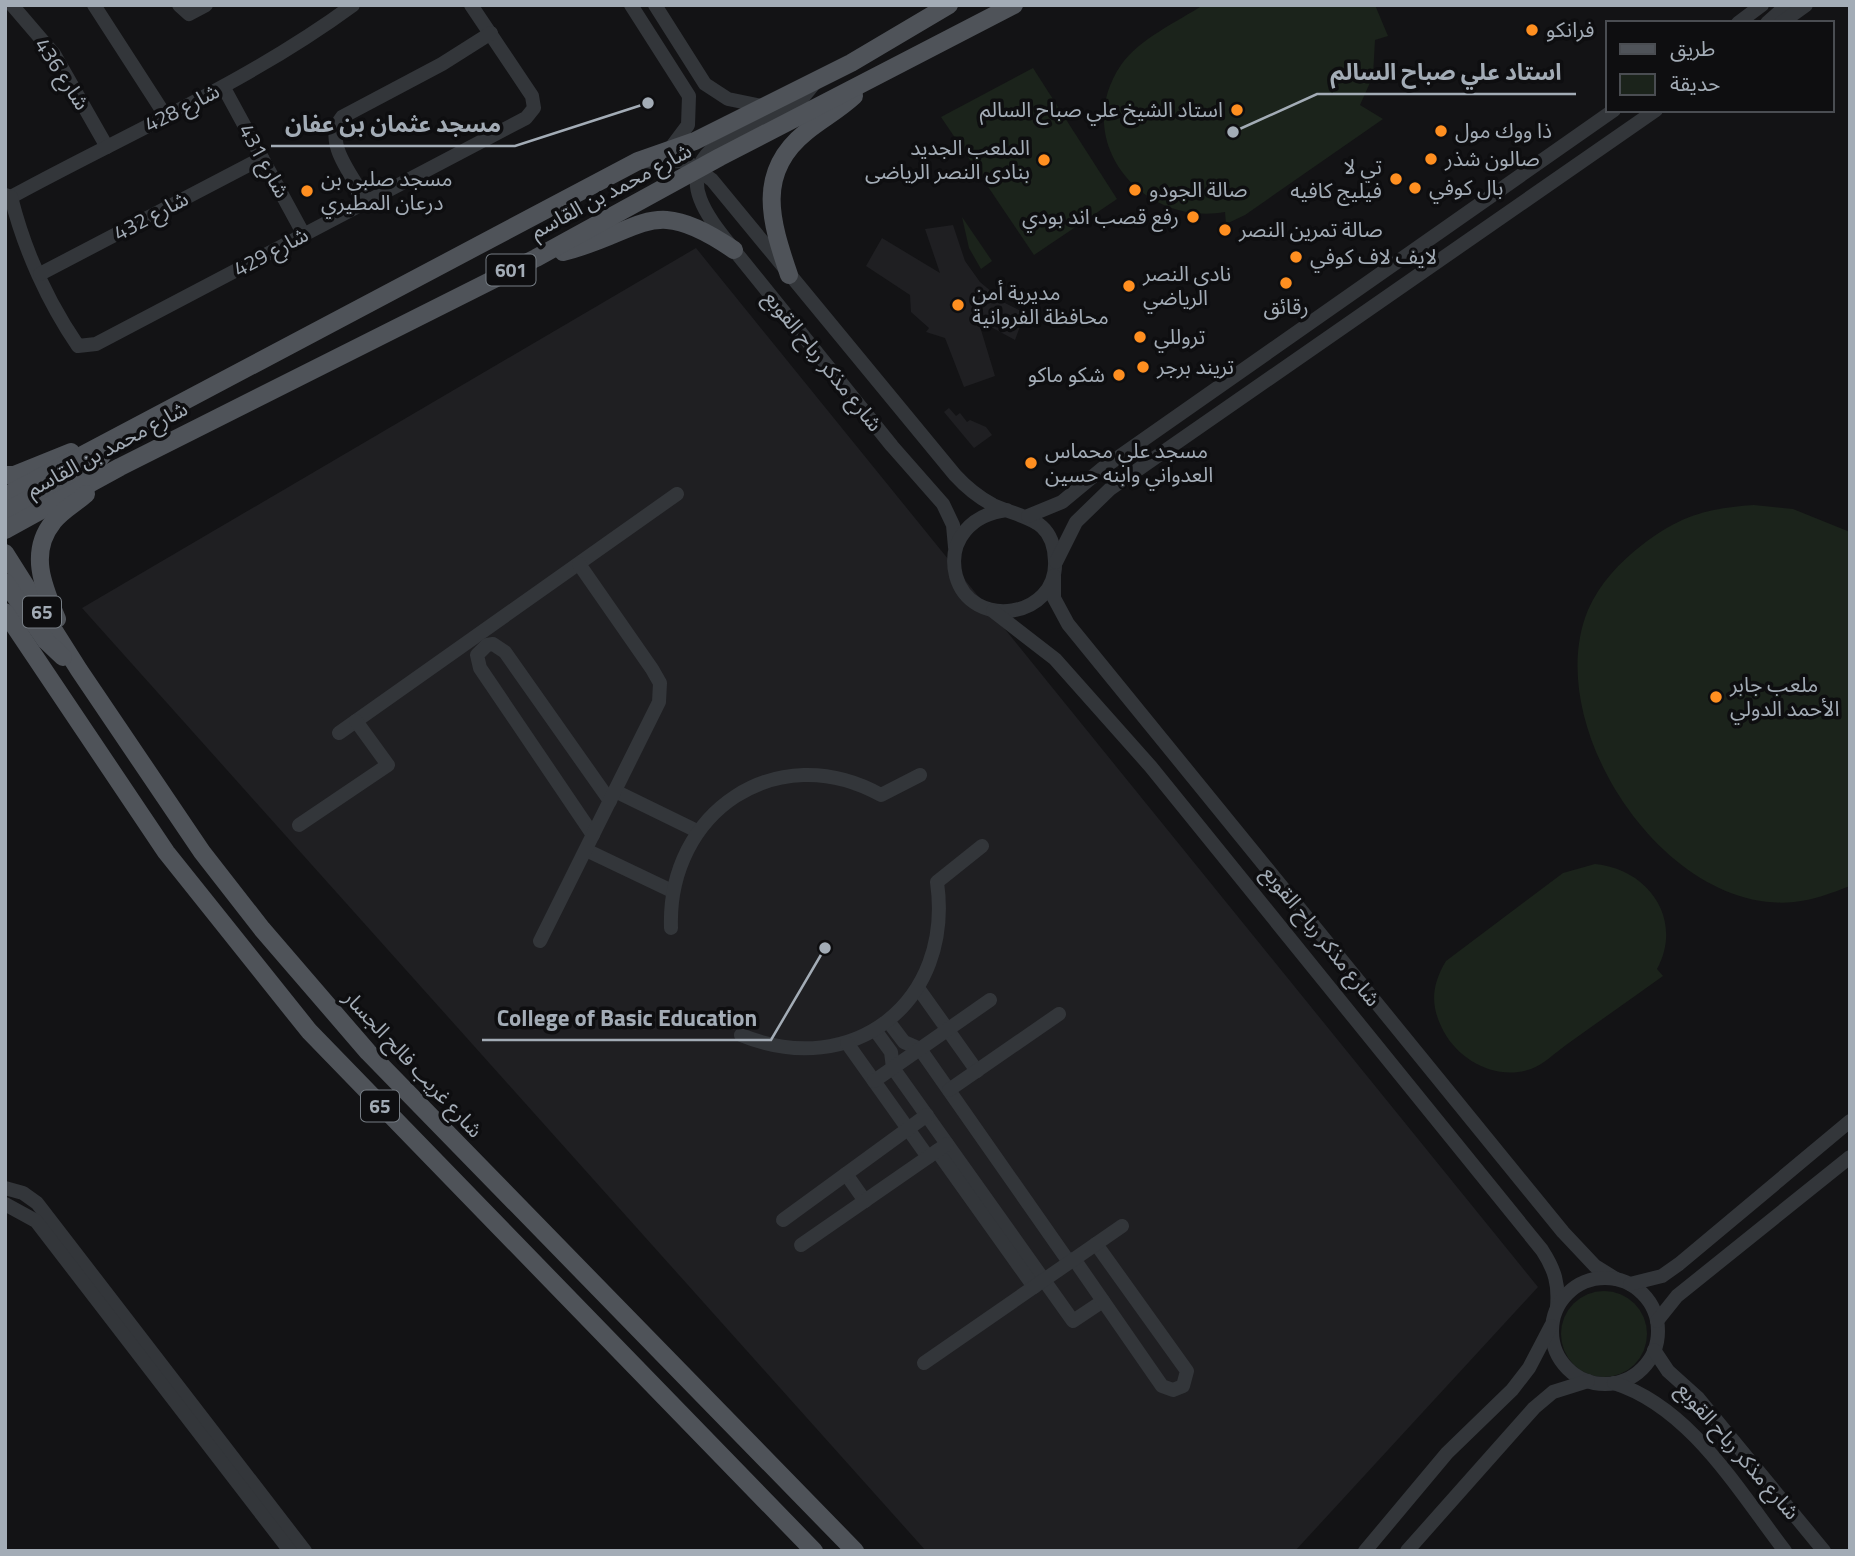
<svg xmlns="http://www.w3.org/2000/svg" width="1855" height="1556" viewBox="0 0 1855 1556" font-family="'Titillium Web','Noto Sans Arabic',sans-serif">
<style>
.built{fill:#1f1f22}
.green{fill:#1b231b}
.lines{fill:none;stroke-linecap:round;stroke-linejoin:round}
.minor{stroke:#33363a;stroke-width:14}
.major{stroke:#4f5359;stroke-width:18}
.poi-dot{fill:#ff8f20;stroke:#0e0e10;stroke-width:2.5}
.labels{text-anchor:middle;stroke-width:7;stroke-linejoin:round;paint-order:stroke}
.shield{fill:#0e0e10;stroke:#767d84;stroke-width:2}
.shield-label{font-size:19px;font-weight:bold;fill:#a3acb6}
.poi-label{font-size:21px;fill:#a3acb6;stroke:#0e0e10;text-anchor:start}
.street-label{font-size:21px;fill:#a3acb6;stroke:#0e0e10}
.leader{fill:none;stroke:#a3acb6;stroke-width:2.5}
.callout-dot{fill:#a3acb6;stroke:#0e0e10;stroke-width:2.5}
.callout-label{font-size:23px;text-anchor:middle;font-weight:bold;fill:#a3acb6;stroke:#0e0e10;stroke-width:7;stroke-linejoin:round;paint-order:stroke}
</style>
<rect width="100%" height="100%" fill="#131315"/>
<g class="built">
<polygon points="953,225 965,261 980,282 1005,303 1025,313 1015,340 978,320 995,376 964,387 945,338 926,332 929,328 911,312 910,295 866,266 882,238 940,273 925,229"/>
<polygon points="696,248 1538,1287 1295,1551 926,1551 82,608"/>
<polygon points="949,408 956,416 960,413 967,422 970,420 986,427 992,435 974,448 944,412"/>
</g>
<g class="green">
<path d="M1203,5H1375L1388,36L1375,40L1373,76L1360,105L1383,119L1245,215L1226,224L1225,212C1141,227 1070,140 1121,65C1139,39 1177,22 1203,5Z"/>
<polygon points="1033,68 1117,199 1034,255 941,117"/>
<polygon points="962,217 992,261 981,269 969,248"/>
<path d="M1754,505L1793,509L1850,532V886C1832,893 1813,900 1794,902C1665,915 1540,725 1588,610C1600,583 1619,563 1642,545C1679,516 1708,508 1754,505Z"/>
<path d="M1595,864C1648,869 1684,919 1657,969L1663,976C1631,999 1598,1022 1566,1045C1556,1052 1543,1065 1531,1069C1497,1081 1460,1061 1444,1032C1430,1006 1431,986 1446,961L1563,873Z"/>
<circle cx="1604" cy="1334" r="43"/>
</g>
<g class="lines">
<g class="minor">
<polyline points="12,5 54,54 107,147"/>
<polyline points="94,5 165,115"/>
<polyline points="179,5 189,14 206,5"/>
<polyline points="631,5 689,96 688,125 670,149"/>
<polyline points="655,5 705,84 728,99 762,106"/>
<polyline points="1738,23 1762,5"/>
<polyline points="1767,23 1787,5"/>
<polyline points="1781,23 1806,5"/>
<path d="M818,79L800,101L710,151C677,184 713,223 734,250L892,446L943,504L953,525L955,547"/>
<polyline points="224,88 304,235"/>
<path d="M643,162L686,161L712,180L955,475C966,487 978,497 993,505C1023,519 1054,517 1055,561C1058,618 971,631 956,576C947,540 972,514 1007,510"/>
<path d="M5,195L11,197C126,134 247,83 353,5"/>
<path d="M11,197C24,249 48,302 78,346L96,344L526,118L534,108L532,96L471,5"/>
<path d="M366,200C353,176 322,142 342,117L442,64L491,33"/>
<polyline points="40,274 262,158"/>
<polyline points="1028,516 1062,502 1103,468 1614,110"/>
<polyline points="1056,562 1076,522 1110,489 1656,110"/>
<polyline points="1054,576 1054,598 1068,624 1563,1232 1595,1266 1616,1279"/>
<path d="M993,611L1055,659L1151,767L1542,1250C1555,1270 1559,1284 1557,1307"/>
<polyline points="339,733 677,494"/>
<polyline points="615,791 697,831"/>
<polyline points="299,825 388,765 356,721"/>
<polyline points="593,835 480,668 477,655 487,645 493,644 505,652 610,801"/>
<polyline points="586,850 672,891"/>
<path d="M671,928C667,812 777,737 881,795L920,775"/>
<polyline points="540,941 659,702 660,683 652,669 579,564"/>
<polyline points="918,988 977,1071"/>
<polyline points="888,1021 904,1042 920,1049 1069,1262"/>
<polyline points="875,1030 891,1052 893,1068 1073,1321 1103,1301"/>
<path d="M741,1035C853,1081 954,1002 937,882L982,846"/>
<polyline points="847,1043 928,1157"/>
<polyline points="874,1081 990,1000"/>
<polyline points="949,1090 1059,1014"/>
<polyline points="937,1151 1034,1287"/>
<polyline points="846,1174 865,1201"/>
<polyline points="5,1188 23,1193 37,1203 305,1551"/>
<polyline points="5,1204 36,1221 290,1551"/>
<polyline points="783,1220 927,1115"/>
<polyline points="801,1245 947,1144"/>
<polyline points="1074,1259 1162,1386 1173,1390 1183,1386 1187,1371 1096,1244"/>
<circle cx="1605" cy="1331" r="53"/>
<polyline points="1630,1284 1662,1276 1679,1264 1850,1121"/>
<polyline points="1657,1321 1677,1296 1850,1157"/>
<polyline points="1654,1350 1668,1371 1698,1398 1824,1551"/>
<polyline points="924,1363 1122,1226"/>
<path d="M1614,1383C1690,1407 1738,1490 1785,1551"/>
<polyline points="1365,1551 1447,1453 1512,1390 1529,1368 1551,1326"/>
<polyline points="1407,1551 1534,1408 1553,1392 1588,1381"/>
</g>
<g class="major">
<path d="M563,252C644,232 650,192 734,250"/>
<path d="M789,275C771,222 755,173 806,132C822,119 839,110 854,96"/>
<polyline points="5,475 14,475 71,452"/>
<polyline points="5,496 638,161 695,141 851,63 949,5"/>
<polyline points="5,512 97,462 110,445"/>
<polyline points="5,530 120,467 536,258 720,157 1014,5"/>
<polyline points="5,553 79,670 202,852 262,929 368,1052 855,1551"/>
<polyline points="5,582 46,641 63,657"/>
<polyline points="5,612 166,852 309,1031 814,1551"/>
<path d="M57,619C44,588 28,553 53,522C61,511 76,503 86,494"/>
</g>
</g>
<g class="poi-dot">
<circle cx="1532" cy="30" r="7"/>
<circle cx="1237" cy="110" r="7"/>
<circle cx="1441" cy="131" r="7"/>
<circle cx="1431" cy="159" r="7"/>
<circle cx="1044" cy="160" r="7"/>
<circle cx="1396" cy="179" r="7"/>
<circle cx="1415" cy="188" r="7"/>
<circle cx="1135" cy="190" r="7"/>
<circle cx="307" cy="191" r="7"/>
<circle cx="1193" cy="217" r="7"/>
<circle cx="1225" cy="230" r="7"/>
<circle cx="1296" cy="257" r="7"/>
<circle cx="1286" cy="283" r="7"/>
<circle cx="1129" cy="286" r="7"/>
<circle cx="958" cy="305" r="7"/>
<circle cx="1140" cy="337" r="7"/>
<circle cx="1143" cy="367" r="7"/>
<circle cx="1119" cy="375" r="7"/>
<circle cx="1031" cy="463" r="7"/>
<circle cx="1716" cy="697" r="7"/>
</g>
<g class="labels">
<g class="shield">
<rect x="486.5" y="254.5" width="49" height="31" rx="5"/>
<rect x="23" y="596.5" width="38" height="31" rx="5"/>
<rect x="361" y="1090.5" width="38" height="31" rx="5"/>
</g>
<g class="shield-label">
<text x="511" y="277">601</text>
<text x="42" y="619">65</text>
<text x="380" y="1113">65</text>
</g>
<g class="poi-label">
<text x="1546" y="37">فرانكو</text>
<text x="1223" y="117" text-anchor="end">استاد الشيخ علي صباح السالم</text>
<text x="1455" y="138">ذا ووك مول</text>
<text x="1030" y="155" text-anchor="end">الملعب الجديد<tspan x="1030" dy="24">بنادى النصر الرياضى</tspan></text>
<text x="1445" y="166">صالون شذر</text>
<text x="1382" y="174" text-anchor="end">تي لا<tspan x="1382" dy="24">فيليج كافيه</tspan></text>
<text x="321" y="186">مسجد صلبي بن<tspan x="321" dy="24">درعان المطيري</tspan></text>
<text x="1429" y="195">بال كوفي</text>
<text x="1149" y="197">صالة الجودو</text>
<text x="1179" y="224" text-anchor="end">رفع قصب اند بودي</text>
<text x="1239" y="237">صالة تمرين النصر</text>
<text x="1310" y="264">لايف لاف كوفي</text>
<text x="1143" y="281">نادي النصر<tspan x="1143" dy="24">الرياضي</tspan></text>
<text x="972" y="300">مديرية أمن<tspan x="972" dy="24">محافظة الفروانية</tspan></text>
<text x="1286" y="314" text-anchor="middle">رقائق</text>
<text x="1154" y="344">تروللي</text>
<text x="1157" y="374">تريند برجر</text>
<text x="1105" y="382" text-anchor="end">شكو ماكو</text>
<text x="1045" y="458">مسجد علي محماس<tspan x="1045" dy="24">العدواني وابنه حسين</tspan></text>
<text x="1730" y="692">ملعب جابر<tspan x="1730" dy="24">الأحمد الدولي</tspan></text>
</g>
<g class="street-label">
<text transform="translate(62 74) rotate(57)" y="7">شارع 436</text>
<text transform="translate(182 108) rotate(-27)" y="7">شارع 428</text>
<text transform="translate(264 161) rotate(61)" y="7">شارع 431</text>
<text transform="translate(611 191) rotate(-28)" y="7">شارع محمد بن القاسم</text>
<text transform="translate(151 216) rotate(-28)" y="7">شارع 432</text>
<text transform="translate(271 252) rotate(-28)" y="7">شارع 429</text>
<text transform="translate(823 361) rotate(51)" y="7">شارع مذكر رباح القوبع</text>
<text transform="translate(107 449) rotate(-28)" y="7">شارع محمد بن القاسم</text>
<text transform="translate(1321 936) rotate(51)" y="7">شارع مذكر رباح القوبع</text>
<text transform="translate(413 1064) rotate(47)" y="7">شارع غريب فالح الجسار</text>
<text transform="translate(1738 1451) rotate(49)" y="7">شارع مذكر رباح القوبع</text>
</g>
</g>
<path class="leader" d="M1233 132L1317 94H1576M648 103L515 146H271M825 948L771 1040H482"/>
<g class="callout-dot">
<circle cx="1233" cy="132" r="7"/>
<circle cx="648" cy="103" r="7"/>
<circle cx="825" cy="948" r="7"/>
</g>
<g class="callout-label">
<text x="1446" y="80">استاد علي صباح السالم</text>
<text x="393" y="132">مسجد عثمان بن عفان</text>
<text x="627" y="1026">College of Basic Education</text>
</g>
<rect width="1855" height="1556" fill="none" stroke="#a3acb6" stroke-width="14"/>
<rect x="1606" y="21" width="228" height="91" fill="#0e0e10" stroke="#4a4d52" stroke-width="2"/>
<rect x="1620" y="44" width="35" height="10" fill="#4f5359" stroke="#4a4d52" stroke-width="2"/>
<text x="1670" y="56" font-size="21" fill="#a3acb6">طريق</text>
<rect x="1620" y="74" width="35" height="21" fill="#1b231b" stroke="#4a4d52" stroke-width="2"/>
<text x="1670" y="91" font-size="21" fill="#a3acb6">حديقة</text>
</svg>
